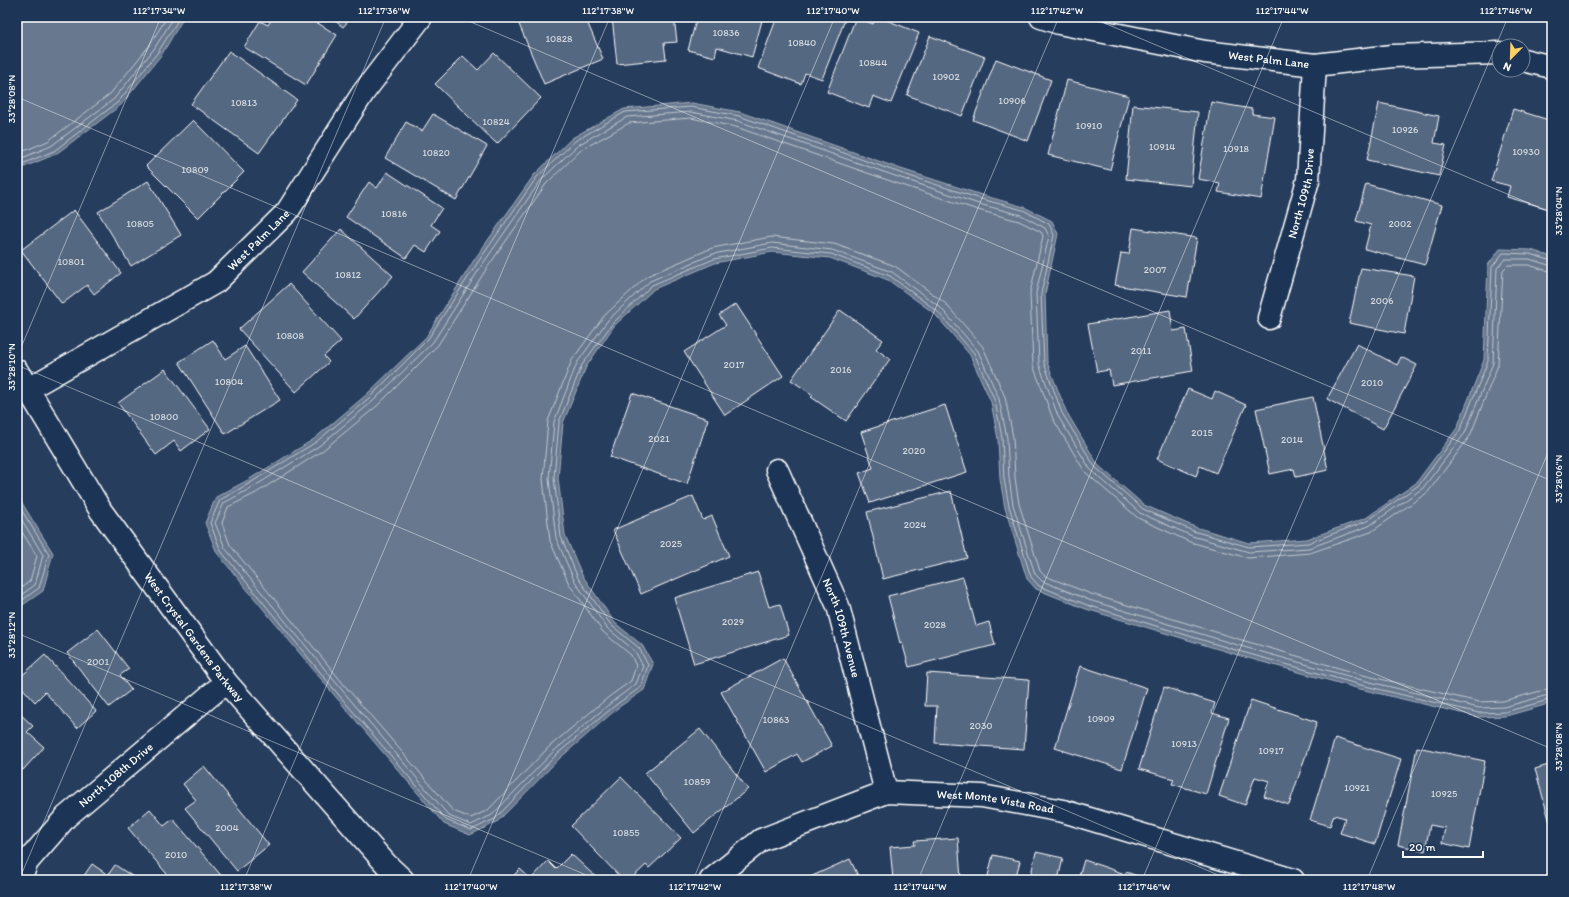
<svg xmlns="http://www.w3.org/2000/svg" width="1569" height="897" viewBox="0 0 1569 897" font-family="Itim,sans-serif">
<style>
.water{fill:#67788e;stroke:#a4aebb}
.lines{fill:none;stroke-linecap:round;stroke-linejoin:round}
.shore{stroke:#c2c9d2;stroke-width:1}
.building{fill:#556781;stroke:#fff}
.street-casing{stroke:#fff;stroke-width:25}
.secondary-casing{stroke:#fff;stroke-width:25}
.street{stroke:#1d3557;stroke-width:22}
.secondary{stroke:#1d3557;stroke-width:22}
.ticks{fill:none;stroke:#fff;stroke-width:1;stroke-opacity:0.45}
.labels{text-anchor:middle;stroke-width:3.5;stroke-linejoin:round;paint-order:stroke}
.number-label{font-size:10px;fill:#d4d9e0}
.street-label{font-size:12px;fill:#fff;stroke:#1d3557}
.neatline{fill:none;stroke:#fff;stroke-width:1.5}
.ticks-label{font-size:10px;text-anchor:middle;fill:#fff}
</style>
<rect width="100%" height="100%" fill="#263d5e"/>
<filter id="ink" filterUnits="userSpaceOnUse"><feTurbulence type="fractalNoise" baseFrequency=".025" numOctaves="2"/><feDisplacementMap in="SourceGraphic" scale="8" xChannelSelector="R" yChannelSelector="G"/><feConvolveMatrix kernelMatrix="1 2 1 2 8 2 1 2 1" color-interpolation-filters="sRGB"/></filter>
<g filter="url(#ink)">
<g class="water">
<polygon points="17,17 184,17 162,54 121,105 56,154 17,170"/>
<polygon points="692,103 740,112 901,169 982,195 1024,207 1052,221 1058,234 1045,294 1047,362 1066,411 1098,465 1144,505 1195,527 1249,543 1307,539 1366,518 1416,483 1457,428 1484,360 1488,265 1500,249 1531,250 1552,257 1552,703 1506,716 1478,717 1360,689 1241,656 1086,609 1036,589 1027,579 1005,508 1000,479 998,439 991,402 970,355 934,313 888,280 830,258 772,252 715,263 654,289 614,326 586,367 563,423 558,478 565,535 582,575 615,623 642,645 653,664 644,690 619,707 560,758 497,822 470,835 444,824 335,696 217,553 205,523 216,497 248,480 314,439 366,395 426,337 474,260 534,175 572,138 624,109"/>
<polygon points="17,495 53,553 43,591 17,609"/>
</g>
<g class="lines">
<g class="shore">
<polyline points="17,154 48,141 110,94 149,46 167,17"/>
<polyline points="17,160 51,146 114,99 154,49 174,17"/>
<polyline points="17,166 54,151 118,102 158,52 180,17"/>
<polyline points="1552,261 1530,254 1503,253 1492,267 1488,361 1460,430 1419,485 1367,521 1308,543 1249,547 1193,531 1143,509 1095,467 1062,413 1044,363 1041,294 1054,235 1049,224 1023,210 981,199 900,173 739,116 691,107 625,112 575,141 537,177 478,262 428,339 369,398 316,442 250,483 220,500 210,523 221,551 338,694 446,820 471,830 495,819 557,754 617,704 641,687 648,665 639,648 611,625 578,578 561,537 554,478 559,422 582,365 612,324 652,285 714,259 772,248 831,254 890,276 937,311 974,353 995,401 1002,438 1004,479 1009,506 1031,577 1039,586 1087,605 1242,652 1361,685 1479,713 1505,712 1552,699"/>
<polyline points="1552,266 1529,259 1505,259 1497,268 1493,363 1465,433 1423,488 1369,526 1309,548 1249,552 1192,536 1140,513 1090,469 1058,416 1039,364 1036,293 1049,236 1045,228 1021,215 979,204 898,177 738,121 691,112 627,117 578,145 541,180 482,265 433,342 372,402 319,446 253,487 224,503 215,523 225,548 342,690 449,816 471,825 492,815 554,751 613,701 636,684 643,666 635,651 607,628 574,580 556,538 549,479 554,422 577,363 608,320 650,281 713,254 772,243 832,250 892,272 940,307 978,351 999,399 1007,438 1009,478 1013,505 1035,574 1042,581 1089,600 1244,647 1362,680 1479,708 1504,707 1552,694"/>
<polyline points="1552,272 1528,265 1508,265 1503,270 1498,365 1470,436 1428,492 1371,532 1310,553 1248,558 1190,542 1138,518 1085,472 1053,419 1033,365 1030,293 1043,236 1041,232 1019,221 978,210 896,183 736,127 691,118 629,123 581,150 546,184 487,268 438,345 377,406 322,451 256,493 228,507 222,523 230,545 346,687 453,811 471,818 488,810 550,746 610,696 631,681 636,666 631,655 603,632 569,584 550,541 543,479 548,421 572,360 604,316 647,276 712,248 771,237 834,244 895,266 945,303 983,347 1005,397 1013,437 1015,478 1019,504 1040,571 1045,576 1091,594 1245,641 1363,675 1479,702 1503,701 1552,688"/>
<polyline points="17,503 49,554 39,588 17,604"/>
<polyline points="17,512 43,555 35,585 17,598"/>
<polyline points="17,524 37,556 30,581 17,591"/>
</g>
</g>
<g class="building">
<polygon points="273,17 308,17 337,35 306,85 244,47 260,21 268,25"/>
<polygon points="330,17 352,17 343,27"/>
<polygon points="516,17 585,17 603,59 544,84"/>
<polygon points="612,17 674,17 677,42 664,43 666,59 617,64"/>
<polygon points="697,17 763,17 752,57 717,47 715,57 688,50"/>
<polygon points="777,17 846,17 822,79 805,73 801,84 758,68"/>
<polygon points="856,17 873,24 876,17 879,17 919,33 891,103 873,96 869,108 827,92"/>
<polygon points="930,36 985,57 962,116 907,95"/>
<polygon points="229,51 297,100 259,153 191,104"/>
<polygon points="494,53 541,98 497,144 435,84 463,56 478,70"/>
<polygon points="996,59 1051,80 1028,141 973,120"/>
<polygon points="1067,80 1129,96 1110,170 1048,155"/>
<polygon points="1211,102 1252,109 1252,114 1275,117 1261,199 1218,192 1220,183 1198,179"/>
<polygon points="1379,103 1439,116 1434,143 1446,145 1439,176 1367,160"/>
<polygon points="1133,105 1198,112 1191,186 1126,179"/>
<polygon points="1513,109 1552,121 1552,199 1549,209 1507,197 1510,186 1491,181"/>
<polygon points="433,114 487,146 456,200 385,158 406,122 422,131"/>
<polygon points="193,120 244,172 198,218 146,166"/>
<polygon points="387,172 442,208 431,225 440,231 426,252 415,245 406,258 346,217 369,182 377,188"/>
<polygon points="148,181 181,235 131,266 98,212"/>
<polygon points="1366,184 1442,205 1425,265 1365,249 1371,225 1356,221"/>
<polygon points="74,210 121,273 94,294 87,285 62,304 21,250"/>
<polygon points="1133,228 1197,238 1187,297 1115,285 1121,253 1129,254"/>
<polygon points="341,229 393,276 354,319 302,272"/>
<polygon points="1361,268 1414,276 1404,334 1349,323"/>
<polygon points="289,284 341,341 324,356 329,362 296,392 239,329"/>
<polygon points="736,304 783,376 725,415 684,352 726,325 719,315"/>
<polygon points="840,310 883,340 876,349 890,359 846,421 811,397 813,395 791,380"/>
<polygon points="1170,310 1173,331 1186,329 1193,371 1112,385 1109,370 1097,372 1088,324"/>
<polygon points="213,340 225,359 245,346 280,400 225,434 179,362"/>
<polygon points="1357,344 1397,365 1401,357 1417,365 1383,429 1327,399"/>
<polygon points="165,369 210,429 181,451 174,441 156,455 118,403"/>
<polygon points="1188,389 1212,399 1215,391 1246,405 1216,473 1200,466 1196,476 1157,459"/>
<polygon points="632,393 708,419 687,484 610,457"/>
<polygon points="1313,397 1328,470 1296,477 1294,469 1270,474 1256,409"/>
<polygon points="945,405 967,472 870,503 859,473 873,468 861,432"/>
<polygon points="951,491 967,558 883,579 867,512"/>
<polygon points="693,496 703,520 712,516 729,556 641,594 613,530"/>
<polygon points="758,572 769,607 780,604 789,635 694,664 674,598"/>
<polygon points="963,577 976,626 989,622 995,645 909,667 902,642 900,643 888,596"/>
<polygon points="98,629 129,669 120,675 131,690 109,707 67,653"/>
<polygon points="45,655 96,711 77,728 45,692 35,702 17,682 17,680"/>
<polygon points="783,658 832,746 802,762 797,754 766,772 721,692"/>
<polygon points="1080,666 1147,688 1122,769 1055,748"/>
<polygon points="927,673 1029,680 1024,749 935,743 937,706 925,706"/>
<polygon points="1164,687 1215,703 1212,713 1229,718 1206,794 1172,784 1174,779 1139,769"/>
<polygon points="1251,700 1317,722 1289,805 1264,796 1269,781 1255,777 1245,805 1219,796"/>
<polygon points="17,711 33,726 27,732 44,747 23,770 17,764"/>
<polygon points="700,729 748,789 694,833 645,773"/>
<polygon points="1335,738 1401,759 1375,844 1340,833 1345,818 1334,815 1330,826 1310,820"/>
<polygon points="1417,747 1485,761 1469,849 1442,843 1445,828 1430,825 1425,851 1398,845"/>
<polygon points="1552,764 1552,830 1535,769"/>
<polygon points="204,766 269,845 237,871 185,808 196,800 183,784"/>
<polygon points="621,777 681,838 649,868 646,865 630,880 623,880 571,826"/>
<polygon points="150,809 164,826 173,819 225,880 172,880 128,828"/>
<polygon points="958,838 961,880 893,880 890,847 915,845 914,841"/>
<polygon points="1036,852 1063,858 1058,880 987,880 993,855 1020,861 1016,876 1030,879"/>
<polygon points="571,854 599,880 509,880 520,869 531,879 548,861 556,869"/>
<polygon points="850,859 860,880 812,880 810,877"/>
<polygon points="1084,860 1125,874 1126,872 1149,880 1078,880"/>
<polygon points="92,864 108,875 115,865 138,880 81,880"/>
</g>
<g class="lines">
<g class="street-casing">
<g id="street">
<path id="s1" d="M1041,17L1059,23L1205,52L1315,65L1392,56L1499,53"/>
<polyline points="1523,60 1552,67"/>
<path id="s2" d="M1269,318L1308,180L1315,65"/>
<path id="s3" d="M28,389L216,282L287,212L363,93L421,17"/>
<path id="s4" d="M777,470L838,606L886,792"/>
<path id="s5" d="M20,880L27,862L66,817L226,682"/>
<path id="s6" d="M711,880L761,840L886,792L982,796L1063,811L1293,880"/>
</g>
</g>
<g class="secondary-casing">
<g id="secondary">
<path id="s7" d="M17,371L101,511L226,682L386,864L403,880"/>
</g>
</g>
<use href="#street" class="street"/>
<use href="#secondary" class="secondary"/>
</g>
</g>
<path class="ticks" d="M459,17L1552,481M1090,17L1552,213M17,97L1552,749M17,357L161,17M17,365L1230,880M17,633L598,880M19,880L386,17M244,880L610,17M468,880L835,17M693,880L1059,17M918,880L1284,17M1142,880L1508,17M1367,880L1552,443"/>
<g class="labels">
<g class="number-label">
<text x="726" y="36">10836</text>
<text x="559" y="42">10828</text>
<text x="802" y="46">10840</text>
<text x="873" y="66">10844</text>
<text x="946" y="80">10902</text>
<text x="1012" y="104">10906</text>
<text x="244" y="106">10813</text>
<text x="496" y="125">10824</text>
<text x="1089" y="129">10910</text>
<text x="1405" y="133">10926</text>
<text x="1162" y="150">10914</text>
<text x="1236" y="152">10918</text>
<text x="1526" y="155">10930</text>
<text x="436" y="156">10820</text>
<text x="195" y="173">10809</text>
<text x="394" y="217">10816</text>
<text x="140" y="227">10805</text>
<text x="1400" y="227">2002</text>
<text x="71" y="265">10801</text>
<text x="1155" y="273">2007</text>
<text x="348" y="278">10812</text>
<text x="1382" y="304">2006</text>
<text x="290" y="339">10808</text>
<text x="1141" y="354">2011</text>
<text x="734" y="368">2017</text>
<text x="841" y="373">2016</text>
<text x="229" y="385">10804</text>
<text x="1372" y="386">2010</text>
<text x="164" y="420">10800</text>
<text x="1202" y="436">2015</text>
<text x="659" y="442">2021</text>
<text x="1292" y="443">2014</text>
<text x="914" y="454">2020</text>
<text x="915" y="528">2024</text>
<text x="671" y="547">2025</text>
<text x="733" y="625">2029</text>
<text x="935" y="628">2028</text>
<text x="98" y="665">2001</text>
<text x="1101" y="722">10909</text>
<text x="776" y="723">10863</text>
<text x="981" y="729">2030</text>
<text x="1184" y="747">10913</text>
<text x="1271" y="754">10917</text>
<text x="697" y="785">10859</text>
<text x="1357" y="791">10921</text>
<text x="1444" y="797">10925</text>
<text x="227" y="831">2004</text>
<text x="626" y="836">10855</text>
<text x="176" y="858">2010</text>
</g>
<g class="street-label">
<text dy="4" stroke="none"><textPath href="#s1" startOffset="232">West Palm Lane</textPath></text>
<text dy="4" stroke="none"><textPath href="#s2" startOffset="129">North 109th Drive</textPath></text>
<text dy="4" stroke="none"><textPath href="#s3" startOffset="276">West Palm Lane</textPath></text>
<text dy="4" stroke="none"><textPath href="#s4" startOffset="171">North 109th Avenue</textPath></text>
<text dy="4" stroke="none"><textPath href="#s7" startOffset="320">West Crystal Gardens Parkway</textPath></text>
<text dy="4" stroke="none"><textPath href="#s5" startOffset="144">North 108th Drive</textPath></text>
<text dy="4" stroke="none"><textPath href="#s6" startOffset="308">West Monte Vista Road</textPath></text>
</g>
</g>
<rect width="1569" height="897" fill="none" stroke="#1d3557" stroke-width="44"/>
<g transform="translate(1511 58) rotate(203)"><circle r="19" fill="#1d3557" stroke="#77869a"/>
<path d="M0-3L7 15L0 10L-7 15Z" fill="#ffd166"/>
<text y="-6" font-size="11" font-weight="bold" text-anchor="middle" fill="#ffffff">N</text>
</g>
<path d="M1403 851v6h80v-6" fill="none" stroke="#ffffff" stroke-width="2"/>
<text x="1409" y="851" font-size="12" fill="#ffffff" stroke="#1d3557" stroke-width="3" paint-order="stroke">20 m</text>
<rect x="22" y="22" width="1525" height="853" class="neatline"/>
<g class="ticks-label">
<text x="159" y="14">112°17'34"W</text>
<text x="384" y="14">112°17'36"W</text>
<text x="608" y="14">112°17'38"W</text>
<text x="833" y="14">112°17'40"W</text>
<text x="1057" y="14">112°17'42"W</text>
<text x="1282" y="14">112°17'44"W</text>
<text x="1506" y="14">112°17'46"W</text>
<text transform="translate(11 99) rotate(-90)" y="4">33°28'08"N</text>
<text transform="translate(1558 211) rotate(-90)" y="4">33°28'04"N</text>
<text transform="translate(11 367) rotate(-90)" y="4">33°28'10"N</text>
<text transform="translate(1558 479) rotate(-90)" y="4">33°28'06"N</text>
<text transform="translate(11 635) rotate(-90)" y="4">33°28'12"N</text>
<text transform="translate(1558 747) rotate(-90)" y="4">33°28'08"N</text>
<text x="246" y="890">112°17'38"W</text>
<text x="471" y="890">112°17'40"W</text>
<text x="695" y="890">112°17'42"W</text>
<text x="920" y="890">112°17'44"W</text>
<text x="1144" y="890">112°17'46"W</text>
<text x="1369" y="890">112°17'48"W</text>
</g>
</svg>
